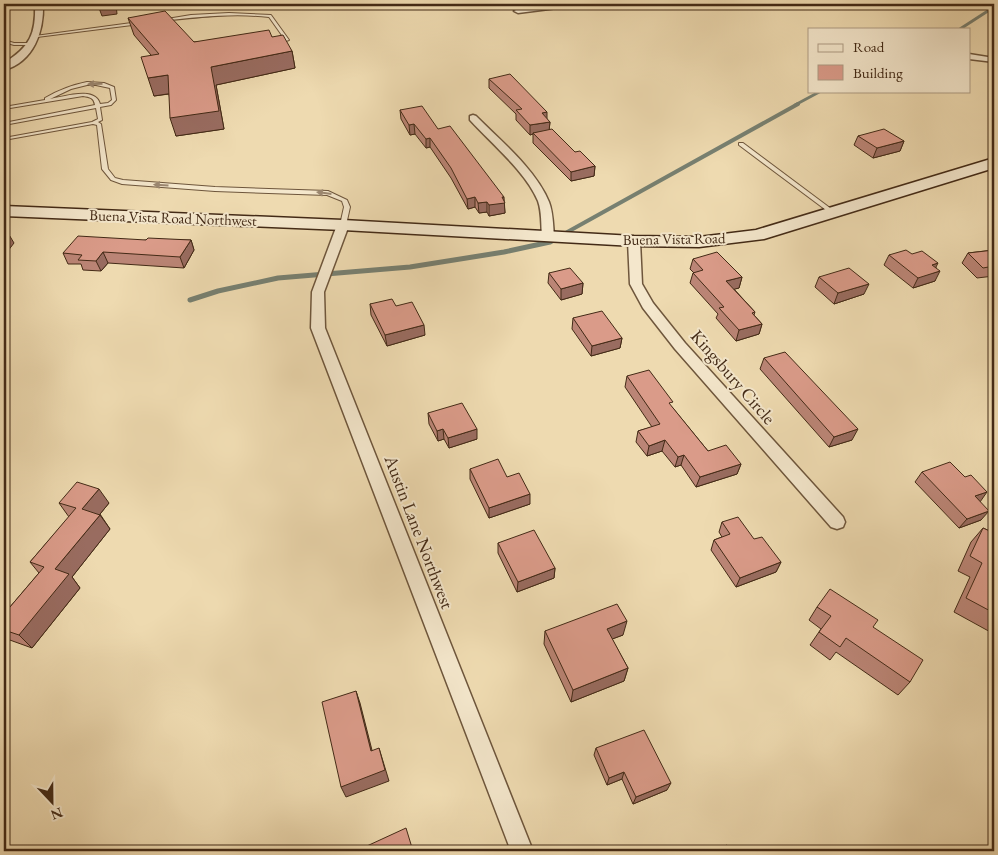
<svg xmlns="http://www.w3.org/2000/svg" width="998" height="855" viewBox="0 0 998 855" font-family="'EB Garamond',serif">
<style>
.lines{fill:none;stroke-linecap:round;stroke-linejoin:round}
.stream-far2{stroke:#778071;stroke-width:3}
.stream-far1{stroke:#778071;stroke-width:4}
.stream{stroke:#778071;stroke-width:5}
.lane-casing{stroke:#6e563c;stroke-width:2}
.street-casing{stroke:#6e563c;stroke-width:3}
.secondary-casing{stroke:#432a16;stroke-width:3}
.lane{fill:#f4e7cc;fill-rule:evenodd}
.street{fill:#f4e7cc;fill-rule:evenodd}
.secondary{fill:#f4e7cc;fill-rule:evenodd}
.wall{fill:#bb8576;stroke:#432a16}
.shaded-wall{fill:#996c60;stroke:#432a16}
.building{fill:#da9b89;stroke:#432a16}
.oneway{fill:#9c8871}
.labels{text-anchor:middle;stroke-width:4;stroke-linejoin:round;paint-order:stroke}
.far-street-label{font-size:15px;fill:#432a16;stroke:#f4e7cc}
.street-label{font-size:18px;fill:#432a16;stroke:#f4e7cc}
</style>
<rect width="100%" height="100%" fill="#eedab0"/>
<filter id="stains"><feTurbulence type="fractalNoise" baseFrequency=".004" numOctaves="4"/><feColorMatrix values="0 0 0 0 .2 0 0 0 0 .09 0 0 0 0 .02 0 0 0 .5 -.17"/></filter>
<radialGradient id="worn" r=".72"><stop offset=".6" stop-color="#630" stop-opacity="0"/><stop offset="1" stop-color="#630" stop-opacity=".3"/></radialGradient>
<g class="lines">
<g class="stream-far2">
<polyline points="960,29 994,7"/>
<polyline points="795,105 821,91"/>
</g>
<polyline class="stream-far1" points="562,235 798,104"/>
<polyline class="stream" points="190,300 218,291 278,278 410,267 504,252 550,242 564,234"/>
<g class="lane-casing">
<g id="lane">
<path d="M229,13L271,15L289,40L286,41L269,17C233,13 199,17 163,21L161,20L191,15Z"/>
<polygon points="139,22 141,23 140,24 37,37 35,36"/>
<polygon points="4,40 14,43 33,43 35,44 33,45 14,45 4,42"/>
<path d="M87,82L104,83L114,87L116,100L111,105L100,107L102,120L98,122L101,124L108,169L115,178L123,180L215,187L328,191L347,200L350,207L346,225L343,227L340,225L344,207L342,201L327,195L215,191L122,184L111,180L102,169L97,125L93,124L4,140V138L92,122L98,119L96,108L4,125V123L95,105C94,98 90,97 83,96L4,109V107L45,100V98C59,90 72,85 87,82ZM87,85H96L110,88L112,100L108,103L100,104C95,86 64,97 50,99L71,89Z"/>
<polygon points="739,143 743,143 834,211 834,213 830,213 739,145"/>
</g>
</g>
<g class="street-casing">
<g id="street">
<path d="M35,4H43C44,31 34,62 4,70V63C30,47 36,34 35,4Z"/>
<polygon points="175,4 183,4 184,6 180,8"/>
<polygon points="557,4 577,4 573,6 518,13 514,11 518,9"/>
<polygon points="969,54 994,58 994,62 969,59"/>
<path d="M473,115L476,116C500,140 536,170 549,202C553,212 553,225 554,236L552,238L548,239L542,236C541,225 542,212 538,201C526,172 491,143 470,120V116Z"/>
<polygon points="343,222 349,225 324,292 325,328 533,851 511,851 311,328 312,292 337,225"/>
<polygon points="634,237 640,241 642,284 653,303 685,343 843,517 845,522 843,527 837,529 831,527 675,349 643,308 630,284 628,241"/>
</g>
</g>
<g class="secondary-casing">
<polygon id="secondary" points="994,158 994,168 764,239 699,247 634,246 343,230 4,216 4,206 343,220 634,236 699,237 756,230"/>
</g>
<use href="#lane" class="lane"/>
<use href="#street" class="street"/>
<use href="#secondary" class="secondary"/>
</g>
<g class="wall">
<polygon points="128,18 194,42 272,37 292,51 295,68 216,85 224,129 176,136 169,94 154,96 151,55 134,35"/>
<polygon points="489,79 547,119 550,122 549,130 575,152 595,166 594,176 571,181 533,143 533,134 530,135 516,120 516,114 489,88"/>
<polygon points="400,110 438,129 504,202 505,213 489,216 487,212 479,213 475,207 468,209 451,178 430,147 426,148 415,134 410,135 401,119"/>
<polygon points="858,136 904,141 900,151 873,158 854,145"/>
<polygon points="146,240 191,240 194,250 184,268 108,263 101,271 83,270 81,264 68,264 63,253"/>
<polygon points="994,250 994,276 977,278 962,263 968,253"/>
<polygon points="889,255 936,267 935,281 913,288 884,265"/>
<polygon points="693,259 742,277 739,288 734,289 755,312 754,315 762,324 759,334 736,341 716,318 718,314 690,283 693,273 694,273 690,269"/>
<polygon points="549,273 583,283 582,294 561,300 548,283"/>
<polygon points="819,277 864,294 834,304 815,287"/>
<polygon points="370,304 396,306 425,335 387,346 371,315"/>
<polygon points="573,318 622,338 620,348 591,356 572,329"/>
<polygon points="764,358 852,440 829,447 760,369"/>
<polygon points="627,376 672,407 708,451 741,464 737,474 696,487 681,465 675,467 662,451 647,456 636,442 638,431 652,427 625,387"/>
<polygon points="428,413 477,439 449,448 444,439 438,441 429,424"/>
<polygon points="470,469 507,477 530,504 489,518 470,479"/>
<polygon points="922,472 980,501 981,520 959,528 915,482"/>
<polygon points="59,503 109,503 100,514 110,529 72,577 80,588 32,648 7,639 4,636 4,614 39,573 30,562 69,517"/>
<polygon points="722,522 781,562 776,572 736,587 711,550 714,540 722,537 719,532"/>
<polygon points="983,528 994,533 994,634 954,612 970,577 958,571 971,542"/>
<polygon points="498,543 555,568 554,578 517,592 498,553"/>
<polygon points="817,607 873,627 910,682 898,695 836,652 830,660 810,645 821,629 809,620"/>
<polygon points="545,631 623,635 612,639 628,668 624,681 571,702 544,644"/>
<polygon points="596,748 667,790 633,804 622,779 607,785 594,755"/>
</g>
<g class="shaded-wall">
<polygon points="114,4 116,4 117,14 102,16 99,8"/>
<polygon points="292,51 295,68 216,85 224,129 176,136 170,118 211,67"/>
<polygon points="168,75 174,93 154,96 148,78"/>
<polygon points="547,112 547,122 542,113"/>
<polygon points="550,122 549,131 533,133 533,134 530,135 530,125"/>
<polygon points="414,124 415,134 410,135 409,125"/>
<polygon points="430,138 430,147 426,148 426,139"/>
<polygon points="904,141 900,151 873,158 877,148"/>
<polygon points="595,166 594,176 571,181 571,172"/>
<polygon points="475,197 475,207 468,209 467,199"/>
<polygon points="502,197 504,197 505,213 489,216 489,205"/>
<polygon points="487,202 487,212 479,213 478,203"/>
<polygon points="8,233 14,243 4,256 4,238"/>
<polygon points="191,240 194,250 184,268 180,257"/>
<polygon points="103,252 108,263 101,271 96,261"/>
<polygon points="938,263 933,273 940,271 935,281 913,288 918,278 932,265"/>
<polygon points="742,277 739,288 724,292 726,281"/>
<polygon points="583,283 582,294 561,300 561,289"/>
<polygon points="869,284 864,294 834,304 838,293"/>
<polygon points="762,324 759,334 736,341 739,330"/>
<polygon points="424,325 425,335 387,346 385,335"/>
<polygon points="622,338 620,348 591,356 592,346"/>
<polygon points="443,429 444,439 438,441 437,431"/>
<polygon points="477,429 477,439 449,448 448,438"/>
<polygon points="858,429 852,440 829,447 834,437"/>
<polygon points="665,440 662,451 647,456 649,446"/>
<polygon points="684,455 681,465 675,467 678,457"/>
<polygon points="741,464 737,474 696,487 700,477"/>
<polygon points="99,489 109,503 92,524 82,509"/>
<polygon points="987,492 980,502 975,496"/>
<polygon points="530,494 530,504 489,518 489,508"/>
<polygon points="989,511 981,520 959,528 967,519"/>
<polygon points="100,515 110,529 72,577 80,588 32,648 19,635 55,569"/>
<polygon points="781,562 776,572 736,587 740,578"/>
<polygon points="555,568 554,578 517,592 518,582"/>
<polygon points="627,621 623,635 604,642 607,629"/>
<polygon points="628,668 624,681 571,702 573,690"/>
<polygon points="356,691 360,703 375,762 371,751"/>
<polygon points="379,748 389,781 346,797 341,787"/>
<polygon points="624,772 622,779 607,785 609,778"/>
<polygon points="671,783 667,790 633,804 636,797"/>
</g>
<g class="building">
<polygon points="99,4 114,4 114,6 99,8"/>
<polygon points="165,11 194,42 269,30 272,37 283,35 292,51 211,67 219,111 170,118 168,75 148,78 141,57 159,54 128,18"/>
<polygon points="510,74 547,112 542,113 550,122 530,125 516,110 522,109 489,79"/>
<polygon points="422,106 438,129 450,126 504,197 502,197 505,203 489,205 487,202 478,203 475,197 467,199 451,168 430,138 426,139 414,124 409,125 400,110"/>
<polygon points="552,129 575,152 580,151 595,166 571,172 533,133"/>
<polygon points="884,129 904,141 877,148 858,136"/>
<polygon points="4,233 8,233 4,238"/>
<polygon points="78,236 146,240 148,238 191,240 180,257 103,252 96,261 78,260 82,255 63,253"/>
<polygon points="906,250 912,254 922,251 938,263 932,265 940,271 918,278 889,255"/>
<polygon points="994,250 994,266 983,268 968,253"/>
<polygon points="717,252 742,277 726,281 755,312 752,313 762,324 739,330 719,308 724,307 693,273 703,270 693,259"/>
<polygon points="570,268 583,283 561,289 549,273"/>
<polygon points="849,268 869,284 838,293 819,277"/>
<polygon points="392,299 396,306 412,302 424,325 385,335 370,304"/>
<polygon points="602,311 622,338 592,346 573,318"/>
<polygon points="785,352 858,429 834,437 764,358"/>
<polygon points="649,370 673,402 669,403 708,451 726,445 741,464 700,477 684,455 678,457 665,440 649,446 638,431 660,424 627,376"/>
<polygon points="462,403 477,429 448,438 443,429 437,431 428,413"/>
<polygon points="498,459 507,477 519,473 530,494 489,508 470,469"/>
<polygon points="950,462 965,477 971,475 987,492 975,496 989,511 967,519 922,472"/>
<polygon points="77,482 99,489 82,509 100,515 55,569 69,574 19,635 4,630 4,614 44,567 30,562 76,508 59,503"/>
<polygon points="738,517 754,539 762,537 781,562 740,578 714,540 730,534 722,522"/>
<polygon points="983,528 994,533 994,613 966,598 982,563 970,556"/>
<polygon points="534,530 555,568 518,582 498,543"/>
<polygon points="830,589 878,620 873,627 923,660 910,682 846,638 840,647 819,632 831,616 817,607"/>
<polygon points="617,604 627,621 607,629 628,668 573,690 545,631"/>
<polygon points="356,691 371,751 379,748 385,770 341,787 322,702"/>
<polygon points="644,730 671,783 636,797 624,772 609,778 596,748"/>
<polygon points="406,828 413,851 356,851"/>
<polygon points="727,845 731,851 714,851"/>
</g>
<defs><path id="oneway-solid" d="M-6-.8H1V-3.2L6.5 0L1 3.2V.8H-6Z" transform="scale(1.25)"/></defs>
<g class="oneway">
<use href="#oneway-solid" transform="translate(95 84) rotate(179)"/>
<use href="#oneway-solid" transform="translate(161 185) rotate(-176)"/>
<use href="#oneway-solid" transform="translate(324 193) rotate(-173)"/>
</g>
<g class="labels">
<g class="far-street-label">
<text transform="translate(173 218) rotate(2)" y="5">Buena Vista Road Northwest</text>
<text transform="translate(674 239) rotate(-1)" y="5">Buena Vista Road</text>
</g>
<g class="street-label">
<text transform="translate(733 377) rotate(49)" y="6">Kingsbury Circle</text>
<text transform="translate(419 532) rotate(69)" y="6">Austin Lane Northwest</text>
</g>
</g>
<rect width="998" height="855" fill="none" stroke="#eedab0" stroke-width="20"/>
<rect x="5" y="5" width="988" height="845" fill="none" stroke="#432a16" stroke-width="2.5"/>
<rect x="10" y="10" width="978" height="835" fill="none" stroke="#432a16"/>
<rect x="808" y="28" width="162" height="65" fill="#f4e7cc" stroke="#ad9b83"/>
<rect x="818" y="44" width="25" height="8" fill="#f4e7cc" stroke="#ad9b83"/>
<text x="853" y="52" font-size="15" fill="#432a16">Road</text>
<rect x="818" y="65" width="25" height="15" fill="#da9b89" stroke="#ad9b83"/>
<text x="853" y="78" font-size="15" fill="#432a16">Building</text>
<g transform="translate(52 802) rotate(158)" stroke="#f4e7cc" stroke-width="4" paint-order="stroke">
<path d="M0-4L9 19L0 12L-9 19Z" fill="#432a16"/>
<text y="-8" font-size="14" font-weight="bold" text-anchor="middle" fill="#432a16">N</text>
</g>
<rect width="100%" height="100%" filter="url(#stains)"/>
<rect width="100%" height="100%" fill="url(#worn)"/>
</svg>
